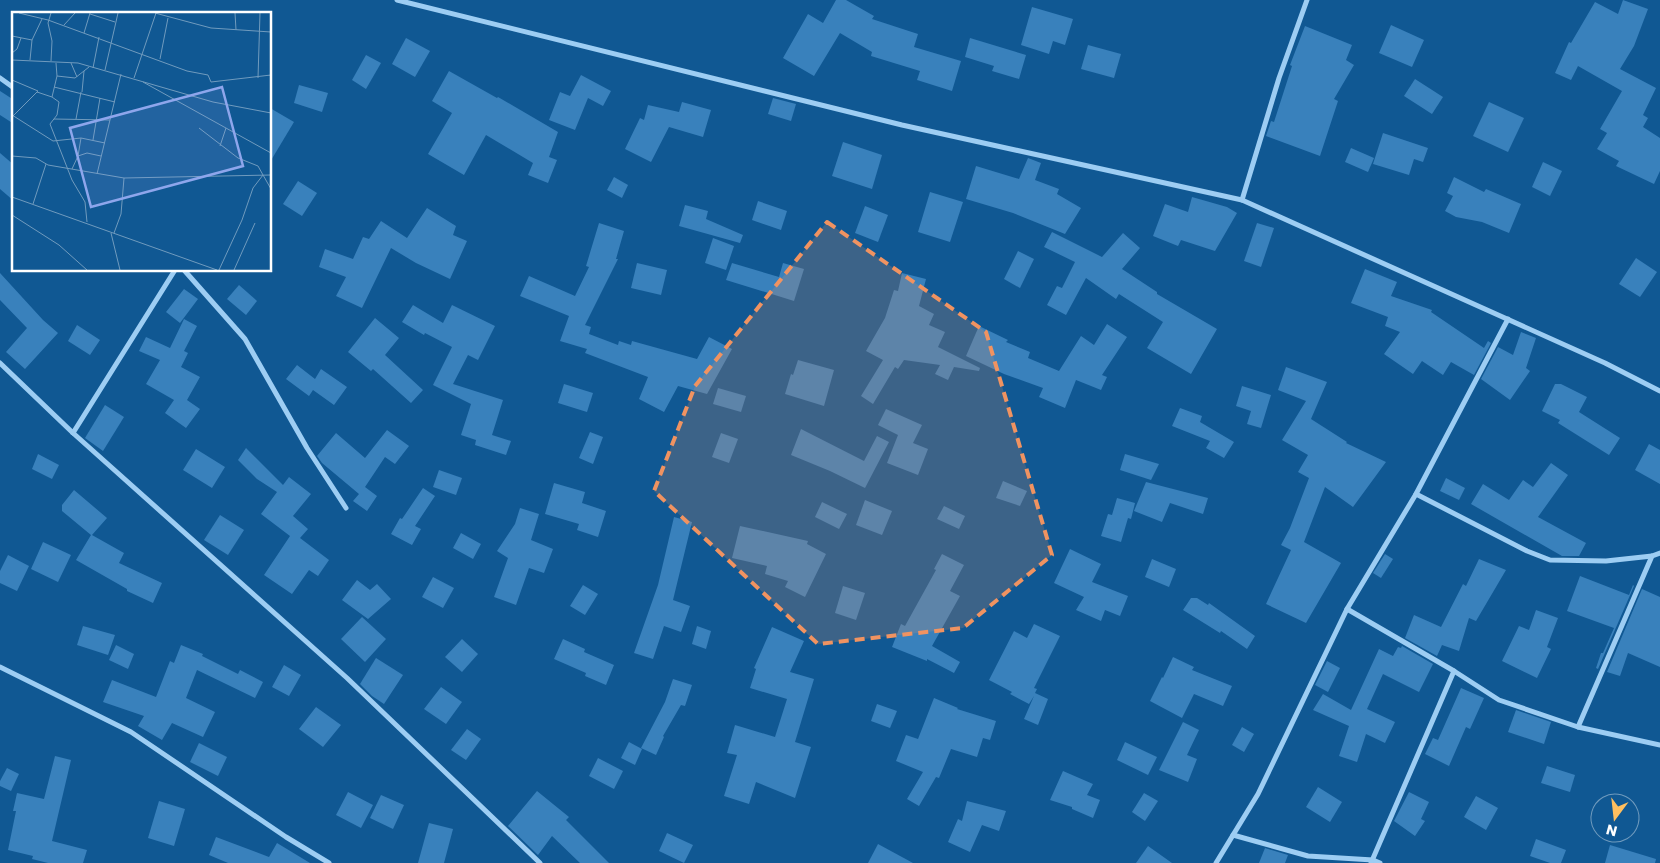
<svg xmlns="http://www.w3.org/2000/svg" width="1660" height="863" viewBox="0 0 1660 863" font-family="Poppins,sans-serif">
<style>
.building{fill:#3981bc}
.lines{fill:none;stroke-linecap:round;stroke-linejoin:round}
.street{stroke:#9dcdf3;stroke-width:5}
.marked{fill:#f09361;fill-opacity:0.2;stroke:#f09361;stroke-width:4;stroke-dasharray:10 6;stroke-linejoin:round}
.inset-road{fill:none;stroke:#709bbe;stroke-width:1}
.view{fill:#8ea6ec;fill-opacity:0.15;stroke:#8ea6ec;stroke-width:2.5}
.inset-edge{fill:none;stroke:#fff;stroke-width:2.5}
</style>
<rect width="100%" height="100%" fill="#105893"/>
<g class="building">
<polygon points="836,0 846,0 874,16 872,19 918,34 914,47 961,61 952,91 917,80 920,71 871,56 872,52 840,33 814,76 783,58 808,14 823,23"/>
<polygon points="1623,0 1648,9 1634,46 1620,69 1656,88 1643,115 1648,118 1643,127 1660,138 1660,171 1654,184 1616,166 1619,161 1597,149 1607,133 1600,129 1622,91 1578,66 1571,80 1555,73 1569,42 1571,43 1595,2 1618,14"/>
<polygon points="1032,7 1073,19 1065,45 1053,41 1049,54 1021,45"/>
<polygon points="1391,25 1424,40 1412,67 1379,53"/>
<polygon points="1305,26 1352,45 1346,60 1354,65 1334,99 1338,101 1320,156 1266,136 1271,121 1274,122 1292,66 1290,65"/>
<polygon points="406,38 430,51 415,77 392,64"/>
<polygon points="970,38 1026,55 1019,79 992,71 994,66 965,57"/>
<polygon points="1088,45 1121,54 1114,78 1081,69"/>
<polygon points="366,55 381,63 366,89 352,80"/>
<polygon points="449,71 497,98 498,97 558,132 549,157 557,160 548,183 528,175 533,163 486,135 464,175 428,154 452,113 432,101"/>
<polygon points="581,75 611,91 603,106 588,98 575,130 549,120 560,92 570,96"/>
<polygon points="1415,79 1443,97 1432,114 1404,96"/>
<polygon points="299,85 328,93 322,112 294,103"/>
<polygon points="0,91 14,100 14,124 0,115"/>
<polygon points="773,98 796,104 791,121 768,114"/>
<polygon points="682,102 711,110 703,137 669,127 651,162 625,149 640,118 644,120 648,105 679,112"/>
<polygon points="1489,102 1524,118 1508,152 1473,136"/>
<polygon points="270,108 294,122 270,162"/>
<polygon points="1383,133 1428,148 1423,162 1414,159 1409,175 1373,164"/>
<polygon points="843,142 882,155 872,189 832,176"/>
<polygon points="1351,148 1374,158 1368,172 1345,162"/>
<polygon points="0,153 14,165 14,201 0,189"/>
<polygon points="1028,158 1041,163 1035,180 1059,189 1057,194 1081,208 1065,234 1013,213 966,199 976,166 1019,179"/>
<polygon points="1543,162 1562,171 1550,196 1532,187"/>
<polygon points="614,177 628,185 622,198 607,190"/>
<polygon points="1454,177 1484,192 1486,189 1521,204 1509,233 1482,222 1456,217 1445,211 1453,196 1447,193"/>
<polygon points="298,181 317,193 302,216 283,204"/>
<polygon points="930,192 963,202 950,242 918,232"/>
<polygon points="1192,197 1227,207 1237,213 1215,251 1181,240 1178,246 1153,236 1165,204 1188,212"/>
<polygon points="758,201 787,211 781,230 752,220"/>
<polygon points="685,205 708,211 706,219 743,235 740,243 679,226"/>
<polygon points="865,206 888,215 878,242 855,233"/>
<polygon points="427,208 456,226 453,235 467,241 450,279 416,263 391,248 362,308 336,296 346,277 319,267 325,249 353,259 363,237 369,239 381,221 407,238"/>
<polygon points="599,223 624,231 616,259 618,259 585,325 591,327 589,334 618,345 619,341 631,345 632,341 697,359 709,337 732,349 707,394 678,386 664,412 639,399 648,377 585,353 587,349 560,341 569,316 520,296 529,276 575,296 589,267 586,266"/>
<polygon points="1257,223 1274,228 1261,267 1244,261"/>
<polygon points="1052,232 1102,257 1123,233 1140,248 1122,269 1157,292 1157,294 1217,329 1191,374 1147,348 1163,322 1119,294 1116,299 1086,278 1066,315 1047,305 1057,286 1062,288 1075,262 1044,247"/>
<polygon points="713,238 734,246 726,270 705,263"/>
<polygon points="1018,251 1034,259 1020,288 1004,279"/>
<polygon points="1636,258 1657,272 1640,297 1619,284"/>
<polygon points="637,263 667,270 661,295 631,288"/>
<polygon points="732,263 779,277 783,263 804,269 794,301 726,280"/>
<polygon points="1365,269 1397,282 1391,296 1432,310 1431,312 1484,348 1488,341 1491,343 1474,375 1451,362 1443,375 1422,361 1413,374 1384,354 1400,332 1385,326 1388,317 1351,303"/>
<polygon points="0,273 43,320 58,333 25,369 6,352 27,328 0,300"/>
<polygon points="902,273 926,279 919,306 934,314 929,325 945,332 938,347 980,368 979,371 954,367 948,380 935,374 940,365 904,360 898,369 895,367 873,404 861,396 883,360 866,351 885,318 894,290 898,291"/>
<polygon points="239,285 257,301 246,315 227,299"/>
<polygon points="184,289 198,299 180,323 166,312"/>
<polygon points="413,305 443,323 452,305 495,326 478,360 468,355 453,384 503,400 492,435 511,441 506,455 475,445 476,440 461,435 471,404 433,385 452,347 425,333 424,335 402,322"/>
<polygon points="375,318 399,338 385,355 423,390 411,403 373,369 371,371 348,352"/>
<polygon points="184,319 197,326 184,351 188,353 181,367 200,377 187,400 200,409 186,428 165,413 174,400 146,384 160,360 139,351 146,337 170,348"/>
<polygon points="1107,324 1127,337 1102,375 1107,377 1101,390 1076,380 1065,408 1039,397 1043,388 1004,374 966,356 979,326 1008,340 1006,342 1030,352 1028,358 1059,371 1081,336 1094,345"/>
<polygon points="77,325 100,340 90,355 68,341"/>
<polygon points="1521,332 1536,338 1526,368 1530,371 1510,400 1481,379 1498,347 1513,355"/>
<polygon points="798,360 834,370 824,406 785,394 791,374 793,375"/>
<polygon points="297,365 315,379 321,369 347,387 334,405 313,390 309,396 286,379"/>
<polygon points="1286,367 1327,382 1311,419 1347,442 1346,443 1386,462 1353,507 1325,487 1304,542 1341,563 1306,623 1266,604 1291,550 1281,545 1290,528 1309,478 1298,472 1308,455 1282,440 1306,401 1278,390"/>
<polygon points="564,384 593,393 587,412 558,403"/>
<polygon points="1555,384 1561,384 1587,397 1579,412 1620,438 1609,455 1558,423 1560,420 1542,411"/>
<polygon points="1242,386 1271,395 1261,428 1247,424 1251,411 1236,406"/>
<polygon points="718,388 746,396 741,412 713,404"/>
<polygon points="105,405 124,417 103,451 85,438"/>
<polygon points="1180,408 1202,416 1200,422 1234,442 1224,458 1206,448 1210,441 1172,426"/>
<polygon points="886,409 922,425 913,443 928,449 918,475 887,463 898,435 878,425"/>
<polygon points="801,429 864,461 877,436 889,442 865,488 830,471 791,455"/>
<polygon points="387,430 409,446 395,464 385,457 365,487 377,496 367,511 353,501 359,494 322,463 317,456 336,433 365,458"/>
<polygon points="590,432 603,437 593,464 579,458"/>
<polygon points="721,433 738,439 729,463 712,457"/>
<polygon points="1649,444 1660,450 1660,484 1635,470"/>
<polygon points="246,448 283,485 289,477 311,494 293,516 308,529 300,538 329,560 318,576 309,570 292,594 264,575 290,536 261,514 277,492 257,479 238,460"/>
<polygon points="196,449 225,467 212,488 183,470"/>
<polygon points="38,454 59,465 52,479 32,469"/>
<polygon points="1125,454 1159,464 1151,480 1120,470"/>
<polygon points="1551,463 1568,475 1538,517 1586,543 1579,556 1562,556 1471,504 1483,484 1509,500 1523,480 1533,487"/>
<polygon points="439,470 462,478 456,495 433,487"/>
<polygon points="1446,478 1465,488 1459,500 1440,491"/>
<polygon points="1003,481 1027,491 1020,506 996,498"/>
<polygon points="1146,482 1208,498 1203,514 1170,503 1162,522 1134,511"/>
<polygon points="554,483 585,492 582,503 606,511 598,537 577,530 579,524 545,514"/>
<polygon points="423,488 435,496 415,526 421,529 412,545 391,534 400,518 402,519"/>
<polygon points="74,490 107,518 92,535 124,553 119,563 162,583 153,603 127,591 127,589 76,560 91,535 62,511 62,505"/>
<polygon points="1117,498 1135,503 1131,519 1128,518 1121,542 1101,536 1108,514 1112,515"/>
<polygon points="865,500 892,511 882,535 856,525"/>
<polygon points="822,502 847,514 839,529 815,517"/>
<polygon points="944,506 965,516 959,529 937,519"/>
<polygon points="520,508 539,514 531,540 553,549 544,573 529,568 516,605 494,597 508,558 497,551 515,524"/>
<polygon points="220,515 244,530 228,555 204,540"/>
<polygon points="674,517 692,522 673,600 690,606 681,632 664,626 653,659 634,653 658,585"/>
<polygon points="740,526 808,541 807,544 826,554 805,597 785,587 788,581 765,574 767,566 732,558"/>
<polygon points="461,533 481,544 473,559 453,548"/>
<polygon points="43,542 71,555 58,582 31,569"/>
<polygon points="1070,549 1101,564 1092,582 1128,596 1120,616 1105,610 1101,621 1076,610 1084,597 1054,583"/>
<polygon points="942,554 964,565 950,591 960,596 932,646 960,662 954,673 927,659 927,661 892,647 901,624 905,626 936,570 934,569"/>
<polygon points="1385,554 1393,559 1381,578 1373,573"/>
<polygon points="8,555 29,566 17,591 0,583 0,571"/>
<polygon points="1152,559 1176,569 1169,587 1145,577"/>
<polygon points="1479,559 1506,570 1476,621 1469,618 1459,651 1442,645 1437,656 1405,638 1414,615 1441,627 1463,584 1466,586"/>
<polygon points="1580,576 1629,595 1633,585 1634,586 1598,669 1596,668 1601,653 1603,653 1614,628 1567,611"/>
<polygon points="433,577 454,588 443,608 422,597"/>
<polygon points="357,580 370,590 377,584 391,599 368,619 342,600"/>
<polygon points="583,585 598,594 585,615 570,606"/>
<polygon points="843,586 865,593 856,620 835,613"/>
<polygon points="1642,589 1660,597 1660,667 1628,653 1620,676 1607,672"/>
<polygon points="1191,598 1197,598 1208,605 1209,603 1255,636 1247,649 1221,631 1220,633 1183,610"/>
<polygon points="1536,610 1558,618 1547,647 1551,649 1537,678 1502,661 1519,626 1529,630"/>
<polygon points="362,617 386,639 365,662 341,639"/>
<polygon points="1034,624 1060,636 1034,688 1037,689 1035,693 1048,699 1038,725 1024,719 1034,696 1029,704 1010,694 1012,692 989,680 1014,631 1027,638"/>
<polygon points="83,626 115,635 108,655 77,645"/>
<polygon points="697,626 711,631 706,649 692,644"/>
<polygon points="772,627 804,641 790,672 814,679 795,742 811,747 795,798 756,782 749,804 724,796 737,755 727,753 735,725 775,737 787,699 750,688 756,669 754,668"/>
<polygon points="462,639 478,654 462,672 445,657"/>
<polygon points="563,639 585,649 584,652 614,665 606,685 585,676 586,673 554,659"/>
<polygon points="116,645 134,654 128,669 109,660"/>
<polygon points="181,645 203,654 202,656 238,674 240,670 263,682 255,698 197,670 186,698 215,712 203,737 172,723 162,740 138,726 144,716 103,702 112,680 156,697 170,661 174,663"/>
<polygon points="1402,646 1433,664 1419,692 1383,674 1367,709 1395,722 1385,743 1366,734 1357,762 1339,756 1349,726 1313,710 1323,694 1351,710 1379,649 1393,656 1398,647 1401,648"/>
<polygon points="1173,657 1194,667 1192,670 1232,686 1223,706 1194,694 1182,718 1150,701 1162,677 1163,678"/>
<polygon points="376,658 403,675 384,704 372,696 360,684"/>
<polygon points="1327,661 1340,668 1328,692 1315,685"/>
<polygon points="284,665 301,675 289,696 272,687"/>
<polygon points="673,679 692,685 685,706 681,705 663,736 664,737 656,755 641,748 665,702"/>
<polygon points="441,687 462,702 446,724 424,709"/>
<polygon points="1461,688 1484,698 1470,729 1466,727 1449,766 1425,754 1433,738 1438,740"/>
<polygon points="934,698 958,708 957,709 996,721 990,740 983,738 977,757 951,749 939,778 936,777 919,806 907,799 923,772 896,761 906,735 918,739"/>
<polygon points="877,704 897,711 890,728 871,721"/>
<polygon points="316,707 341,725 323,747 299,729"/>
<polygon points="1516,710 1551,722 1544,744 1508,732"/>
<polygon points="1183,722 1199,730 1187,755 1197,759 1188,782 1159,770"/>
<polygon points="1242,727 1254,734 1244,752 1232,745"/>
<polygon points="467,729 481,739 466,760 451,750"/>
<polygon points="629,742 642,749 635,765 621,758"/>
<polygon points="1125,742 1157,757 1148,775 1117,760"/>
<polygon points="199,743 227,757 218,776 190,762"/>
<polygon points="55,756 71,760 52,841 87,850 83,863 48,863 32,859 33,856 8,850 16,811 13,811 17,793 44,799"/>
<polygon points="598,758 623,771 614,789 589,776"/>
<polygon points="1547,766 1575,775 1570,792 1541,783"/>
<polygon points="7,768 19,774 11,791 0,786 0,781"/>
<polygon points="1063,771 1093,784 1087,795 1100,800 1093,818 1072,809 1072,807 1050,800"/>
<polygon points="1318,787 1342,802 1330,822 1306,807"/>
<polygon points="537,791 569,817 566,820 609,863 580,863 552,836 538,855 508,826"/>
<polygon points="348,792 373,805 361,828 336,815"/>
<polygon points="1409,792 1429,802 1421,819 1425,821 1415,836 1394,821"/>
<polygon points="1144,793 1158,801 1145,821 1132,812"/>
<polygon points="381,795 404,805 393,829 370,818"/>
<polygon points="1476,796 1498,808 1486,830 1464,817"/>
<polygon points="159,801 185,809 174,846 148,838"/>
<polygon points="967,801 1006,811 999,831 982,825 970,852 948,842 958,819 962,821"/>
<polygon points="429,823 453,829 444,863 418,863"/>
<polygon points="667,833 693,845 684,863 659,851"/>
<polygon points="216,837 269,857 277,843 310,863 228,863 209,855"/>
<polygon points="1536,839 1566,850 1561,863 1550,863 1530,856"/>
<polygon points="878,844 913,863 868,863"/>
<polygon points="1610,845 1656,859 1655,863 1605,863"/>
<polygon points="1148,846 1172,863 1136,863"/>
<polygon points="1265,848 1288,855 1285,863 1259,863"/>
</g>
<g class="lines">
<g class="street">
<polyline points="397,0 902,125 1242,200 1605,363 1660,391"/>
<polyline points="0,78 14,88"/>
<polyline points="1242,200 1279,78 1307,0"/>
<polyline points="184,270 245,339 307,448 346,508"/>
<polyline points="0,363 73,433 347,678 540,863"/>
<polyline points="73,433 175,270"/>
<polyline points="1416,494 1527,551 1550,560 1606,561 1652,556 1660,553"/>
<polyline points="1347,609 1454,671 1499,700 1578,727 1660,745"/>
<polyline points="0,667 131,732 286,837 329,863"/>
<polyline points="1578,727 1652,556"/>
<polyline points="1233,835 1308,856 1373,860 1380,863"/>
<polyline points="1216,863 1258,794 1347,609 1416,494 1508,319"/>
<polyline points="1371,863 1454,671"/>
</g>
</g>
<path class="marked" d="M827,222L986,332L1052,555L963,628L818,644L654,491L695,386Z"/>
<g transform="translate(12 12)">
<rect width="259" height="259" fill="#105893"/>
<path class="inset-road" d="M7,1L36,8L175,59L196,63L199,70L259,63M39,1L36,11L40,29L39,49M143,1L199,16L259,20M223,1L224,18M78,2L103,10M52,13L63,1M72,21L78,1M0,24L20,28M0,41L5,37L9,26M148,47L156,6M0,48L66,51L201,90L259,101M18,48L20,28L30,7M44,51L45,64L40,85L47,90L45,103L38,112L60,168L73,190L75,210M59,51L65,65M81,56L87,25M93,58L106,1M45,64L63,66L77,55M122,66L144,1M246,66L248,1M0,68L26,79L1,104M131,70L259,141M42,75L103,90M25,80L40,85M70,80L72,59M0,103L41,129L69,126L93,131M42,107L98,108M64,107L69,80M187,116L226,146L246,154L251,163L241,176L230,208L207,258M81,128L88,86M208,134L214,116M0,144L24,146L36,153L112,166L259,163M66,144L69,126M60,157L66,144L75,141L89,144M85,162L109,62M251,163L259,177M0,185L205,258M21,192L34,152M0,203L47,233L75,258M99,221L108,258M102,221L109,202L112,166M222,258L243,211"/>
<path class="view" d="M210,75L231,154L79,195L58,116Z"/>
<rect width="259" height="259" class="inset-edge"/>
</g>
<g transform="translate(1615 818) rotate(195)"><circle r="24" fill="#105893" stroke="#709bbe"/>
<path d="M0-4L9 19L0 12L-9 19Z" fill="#ffbf5f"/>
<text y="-8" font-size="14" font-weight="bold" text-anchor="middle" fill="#ffffff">N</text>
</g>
</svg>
